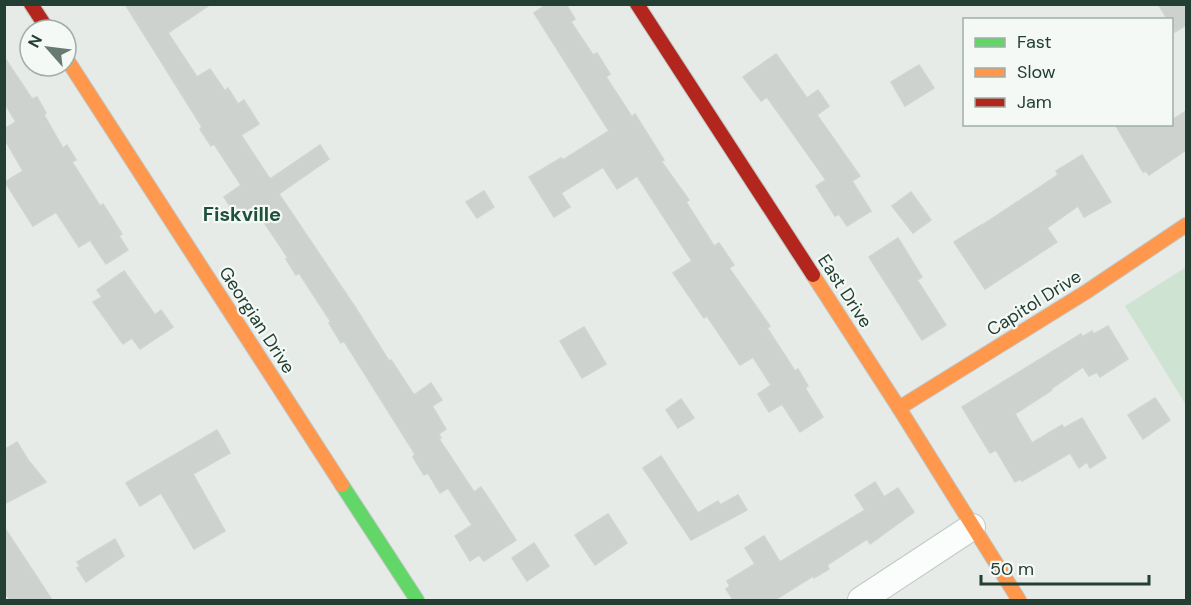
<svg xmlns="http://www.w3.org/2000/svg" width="1191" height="605" viewBox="0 0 1191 605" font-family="'DM Sans',sans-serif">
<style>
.garden{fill:#cfe3d2}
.building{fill:#cdd2cf;stroke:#ced4d1;stroke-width:1.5}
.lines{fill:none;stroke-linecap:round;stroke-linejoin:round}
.street-casing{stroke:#c3c8c5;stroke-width:28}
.fast-casing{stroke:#c1c8c5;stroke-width:16}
.slow-casing{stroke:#c1c8c5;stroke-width:16}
.jam-casing{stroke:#c1c8c5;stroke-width:16}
.street{stroke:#fbfcfc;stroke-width:26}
.fast{stroke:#63d668;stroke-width:14}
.slow{stroke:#ff974d;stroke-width:14}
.jam{stroke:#b3261e;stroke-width:14}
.labels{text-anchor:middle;stroke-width:4.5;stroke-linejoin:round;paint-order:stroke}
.street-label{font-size:18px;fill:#233e32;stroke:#f4f9f6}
.neighbourhood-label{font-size:20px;font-weight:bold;fill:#20503c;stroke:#f4f9f6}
</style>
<rect width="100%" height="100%" fill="#e6ebe8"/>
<polygon class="garden" points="1186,267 1186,405 1125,306"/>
<g class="building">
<polygon points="125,4 211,4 168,33 197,77 210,69 225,91 228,88 238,104 244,100 259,124 241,135 270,179 320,145 329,159 279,194 355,307 389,361 391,360 414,395 431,383 442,400 432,406 446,429 439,434 441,438 439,439 474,492 481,487 516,540 484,561 479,555 470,561 455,536 472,525 448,488 440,493 428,473 424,475 413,457 415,454 344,341 341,343 329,323 331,322 299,273 296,275 286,259 288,258 253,206 237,217 224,197 241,185 214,144 211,146 200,129 202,127"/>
<polygon points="547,4 566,4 575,19 571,22 593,55 597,53 610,74 606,77 632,117 635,114 664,160 661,161 689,200 686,202 714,246 719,243 734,265 729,268 770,326 767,328 795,371 798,369 808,386 805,388 823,417 800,432 782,404 769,412 758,394 771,385 753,357 740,365 707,316 704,318 673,273 692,261 637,176 617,189 603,167 561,193 570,207 554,217 529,177 561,158 563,160 609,131 534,13"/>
<polygon points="1158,4 1186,4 1186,25 1175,32 1172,26 1172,20 1168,20"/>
<polygon points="776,54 807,98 818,90 829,106 817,115 860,176 852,181 871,211 847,226 839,214 835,216 816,186 826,180 767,97 761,101 743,77"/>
<polygon points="4,57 32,99 37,97 46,113 44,115 63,148 67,145 76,160 72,162 100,206 103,204 122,234 119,236 128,250 106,264 90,240 79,247 56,212 33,226 5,182 23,171 4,138 4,129 16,122 4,102"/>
<polygon points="919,65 934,88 905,106 891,82"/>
<polygon points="1186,111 1186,150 1149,175 1146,171 1143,172 1115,124 1172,124 1172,120"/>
<polygon points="1082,155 1111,202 1084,217 1078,206 1047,228 1057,242 985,289 954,242 981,225 981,226 1058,175 1056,171"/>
<polygon points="484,191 494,207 477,218 466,202"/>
<polygon points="911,192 931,220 913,233 892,206"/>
<polygon points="898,238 922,277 917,280 946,325 922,340 869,257"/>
<polygon points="124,271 155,315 161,310 173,327 140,349 132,338 123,344 93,302 102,297 97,290"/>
<polygon points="1108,326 1128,359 1100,377 1097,372 1089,376 1083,367 1051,389 1052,390 1015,414 1032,443 1062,425 1064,428 1082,418 1106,458 1090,468 1087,462 1079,468 1070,453 1022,481 1020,479 1015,482 996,450 990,453 962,407 1081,334 1082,337 1092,331 1094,334"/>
<polygon points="584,327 606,364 582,378 560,341"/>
<polygon points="1155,398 1170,420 1143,439 1128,415"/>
<polygon points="681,399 694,418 678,428 666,410"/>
<polygon points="217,430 230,453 193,474 225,531 194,549 161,493 140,506 126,483"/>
<polygon points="17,442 28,460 46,482 4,504 4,450"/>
<polygon points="661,456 698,513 718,501 720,505 738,495 747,510 691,540 643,468"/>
<polygon points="875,482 884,497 898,488 914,512 870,544 867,539 827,565 829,569 814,578 813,576 775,600 733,600 726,589 730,586 727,581 755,564 745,548 764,536 780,562 865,510 855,495"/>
<polygon points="608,514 627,543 595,565 575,535"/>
<polygon points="4,527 52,600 10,600 4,592"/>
<polygon points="115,539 124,556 86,582 77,568 80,566 77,562"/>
<polygon points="534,543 549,566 527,581 512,558"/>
</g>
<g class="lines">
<g class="street-casing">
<polyline id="street" points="861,600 972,527"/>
</g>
<g class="fast-casing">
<polyline id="fast" points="342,485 417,600"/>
</g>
<g class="slow-casing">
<g id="slow">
<polyline points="66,58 342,485"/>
<polyline points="813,275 899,408 1019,600"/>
<polyline points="899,408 1086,292 1186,225"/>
</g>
</g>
<g class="jam-casing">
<g id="jam">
<polyline points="31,4 48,30"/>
<polyline points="637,4 813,275"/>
</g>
</g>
<use href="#street" class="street"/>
<use href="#fast" class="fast"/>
<use href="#slow" class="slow"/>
<use href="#jam" class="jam"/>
</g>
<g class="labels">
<g class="street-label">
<text transform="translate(845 291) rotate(57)" y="6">East Drive</text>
<text transform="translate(1034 303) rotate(-32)" y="6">Capitol Drive</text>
<text transform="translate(257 320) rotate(57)" y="6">Georgian Drive</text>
</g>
<g class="neighbourhood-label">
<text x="242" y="221">Fiskville</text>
</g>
</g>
<rect width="1191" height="605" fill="none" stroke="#233e32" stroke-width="12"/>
<rect x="963" y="18" width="210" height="108" fill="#f4f9f6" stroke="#a0aea8" stroke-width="1.5"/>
<rect x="975" y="38" width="30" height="9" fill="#63d668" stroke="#a0aea8" stroke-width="1.5"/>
<text x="1017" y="48" font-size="18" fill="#233e32">Fast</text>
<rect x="975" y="68" width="30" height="9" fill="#ff974d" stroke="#a0aea8" stroke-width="1.5"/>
<text x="1017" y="78" font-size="18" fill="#233e32">Slow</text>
<rect x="975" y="98" width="30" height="9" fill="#b3261e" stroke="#a0aea8" stroke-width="1.5"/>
<text x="1017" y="108" font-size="18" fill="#233e32">Jam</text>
<g transform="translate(48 48) rotate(298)"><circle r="28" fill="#f4f9f6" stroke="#a0aea8" stroke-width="1.5"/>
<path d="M0-4.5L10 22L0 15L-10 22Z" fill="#677b72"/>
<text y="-9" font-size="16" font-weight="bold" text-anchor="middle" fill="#233e32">N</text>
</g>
<path d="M981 575v9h168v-9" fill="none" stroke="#233e32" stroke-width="3"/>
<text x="990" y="575" font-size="18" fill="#233e32" stroke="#f4f9f6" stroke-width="4.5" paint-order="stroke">50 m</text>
</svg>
